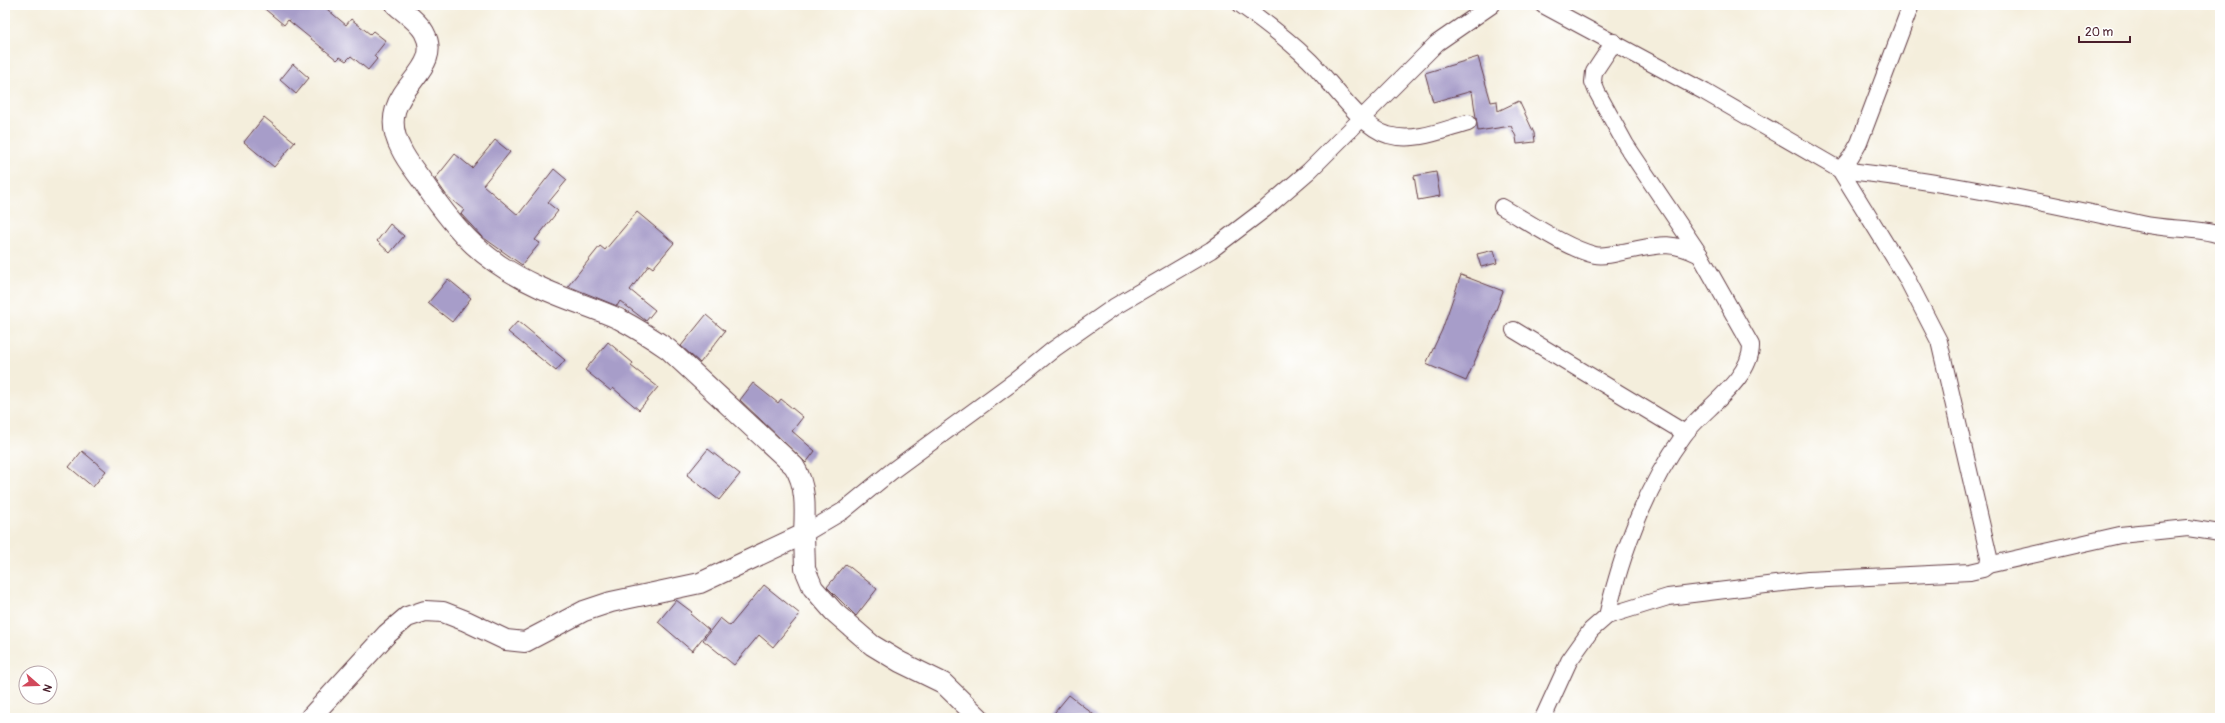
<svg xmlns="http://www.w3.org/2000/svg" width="2225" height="723" viewBox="0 0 2225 723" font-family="Pangolin,sans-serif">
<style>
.building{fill:#a79dc9}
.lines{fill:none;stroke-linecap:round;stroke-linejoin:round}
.minor-casing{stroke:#643e46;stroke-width:18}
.tertiary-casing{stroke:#643e46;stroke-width:22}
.minor{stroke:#fff;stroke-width:16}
.tertiary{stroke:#fff;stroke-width:20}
</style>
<rect width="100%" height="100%" fill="#fff"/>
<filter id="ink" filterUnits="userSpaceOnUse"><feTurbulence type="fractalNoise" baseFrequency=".025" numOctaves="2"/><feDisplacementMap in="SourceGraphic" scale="8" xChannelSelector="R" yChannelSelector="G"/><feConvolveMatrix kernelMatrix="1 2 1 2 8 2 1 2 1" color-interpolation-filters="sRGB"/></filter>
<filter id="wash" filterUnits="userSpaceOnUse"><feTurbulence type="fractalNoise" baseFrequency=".012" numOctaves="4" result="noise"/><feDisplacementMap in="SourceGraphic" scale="16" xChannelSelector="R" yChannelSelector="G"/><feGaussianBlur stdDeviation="0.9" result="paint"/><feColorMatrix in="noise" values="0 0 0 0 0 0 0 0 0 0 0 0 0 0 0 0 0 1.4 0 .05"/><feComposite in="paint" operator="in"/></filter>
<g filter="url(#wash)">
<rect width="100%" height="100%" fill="#f4eedc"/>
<g id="blocks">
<g class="building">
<polygon points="260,5 322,5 346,25 351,19 370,34 373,31 386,41 374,56 377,59 368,70 351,56 346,61 340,57 337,60 288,20 284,25"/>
<polygon points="1478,57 1491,102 1497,101 1498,111 1519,101 1534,133 1535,142 1517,144 1516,137 1511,126 1478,131 1472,91 1433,102 1425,73"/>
<polygon points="293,64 309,78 296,94 280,80"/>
<polygon points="264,117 295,142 274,167 244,142"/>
<polygon points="495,140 510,152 483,185 518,215 554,169 567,180 548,203 558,211 535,240 540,243 522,265 481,236 461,214 464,210 447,196 435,179 455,154 472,168"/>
<polygon points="1436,172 1440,196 1418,200 1414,176"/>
<polygon points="637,212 674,243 653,268 649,265 630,290 655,310 646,321 620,301 617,306 568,286 600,246 605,250"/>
<polygon points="390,224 404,236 390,253 377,241"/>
<polygon points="1494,250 1497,263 1481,267 1477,254"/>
<polygon points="1461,275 1503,291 1489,329 1466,381 1426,364 1442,330"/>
<polygon points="448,279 471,298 452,322 428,303"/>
<polygon points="706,315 725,331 700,363 681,346"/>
<polygon points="518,321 565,360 556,371 508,332"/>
<polygon points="608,342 633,363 631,366 658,387 639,410 613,388 611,391 585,370"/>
<polygon points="753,383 778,403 781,399 803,417 792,431 815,451 806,463 740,400"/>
<polygon points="708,449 740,474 719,500 687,475"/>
<polygon points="82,451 106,471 93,487 69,467"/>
<polygon points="846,564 877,589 856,616 827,587"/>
<polygon points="764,585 800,614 773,647 759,635 734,665 703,640 720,618 730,626"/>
<polygon points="676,600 692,612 690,614 709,630 692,651 658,622"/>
<polygon points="1069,695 1098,718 1050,718"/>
</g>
</g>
</g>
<g filter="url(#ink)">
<use href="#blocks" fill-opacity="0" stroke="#643e46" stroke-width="1"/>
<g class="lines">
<g class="minor-casing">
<g id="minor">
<path d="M1241,5C1265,22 1288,40 1309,60C1330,80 1361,128 1388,135C1414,143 1443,130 1468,123"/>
<path d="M1840,170C1942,181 2042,202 2142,224C2167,230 2196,227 2220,235"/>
<polyline points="1840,170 1851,157 1859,143 1911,5"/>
<path d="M1502,207C1527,221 1568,249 1595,255C1604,257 1614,254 1622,252C1656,246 1668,239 1700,255"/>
<polyline points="1514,330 1685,433"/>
<polyline points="804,534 843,511 892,471 1016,380 1054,349 1114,307 1211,250 1265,209 1309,171 1437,43 1492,5"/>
<polyline points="1988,565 2120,535 2188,528 2220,533"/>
<path d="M1607,616C1622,552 1645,488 1684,435C1702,410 1752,379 1751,345L1700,255L1626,145L1597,92L1593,82L1594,72L1614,42"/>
<polyline points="1543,718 1569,661 1591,630 1607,616 1668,597 1808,580 1970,572 1983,569 1988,565 1989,557 1939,341 1906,277 1840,170 1705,92 1543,5"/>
</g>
</g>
<g class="tertiary-casing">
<g id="tertiary">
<polyline points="804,534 805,569 813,588 834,612 872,645 900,662 943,683 979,718"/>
<path d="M310,718L387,634L407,617L425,611L443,612L466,621L506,640L525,642L584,611L611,602L700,583L804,534C805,511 807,486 794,466L668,349C652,338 636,328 619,319C592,307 564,299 537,286C483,261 458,233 425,185C417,173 407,162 401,149C370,90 448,75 424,32C418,21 405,13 396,5"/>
</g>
</g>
<use href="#minor" class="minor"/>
<use href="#tertiary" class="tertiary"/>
</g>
</g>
<rect width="2225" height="723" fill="none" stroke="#fff" stroke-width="20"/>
<g transform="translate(38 685) rotate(110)"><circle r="19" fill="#ffffff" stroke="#b7a5aa"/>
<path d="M0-3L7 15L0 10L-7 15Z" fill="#d1495b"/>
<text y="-6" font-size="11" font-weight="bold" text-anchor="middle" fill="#4a1f2b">N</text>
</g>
<path d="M2079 36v6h51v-6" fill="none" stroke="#4a1f2b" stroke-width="2"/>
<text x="2085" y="36" font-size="12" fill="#4a1f2b" stroke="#ffffff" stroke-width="3" paint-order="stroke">20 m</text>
</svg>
